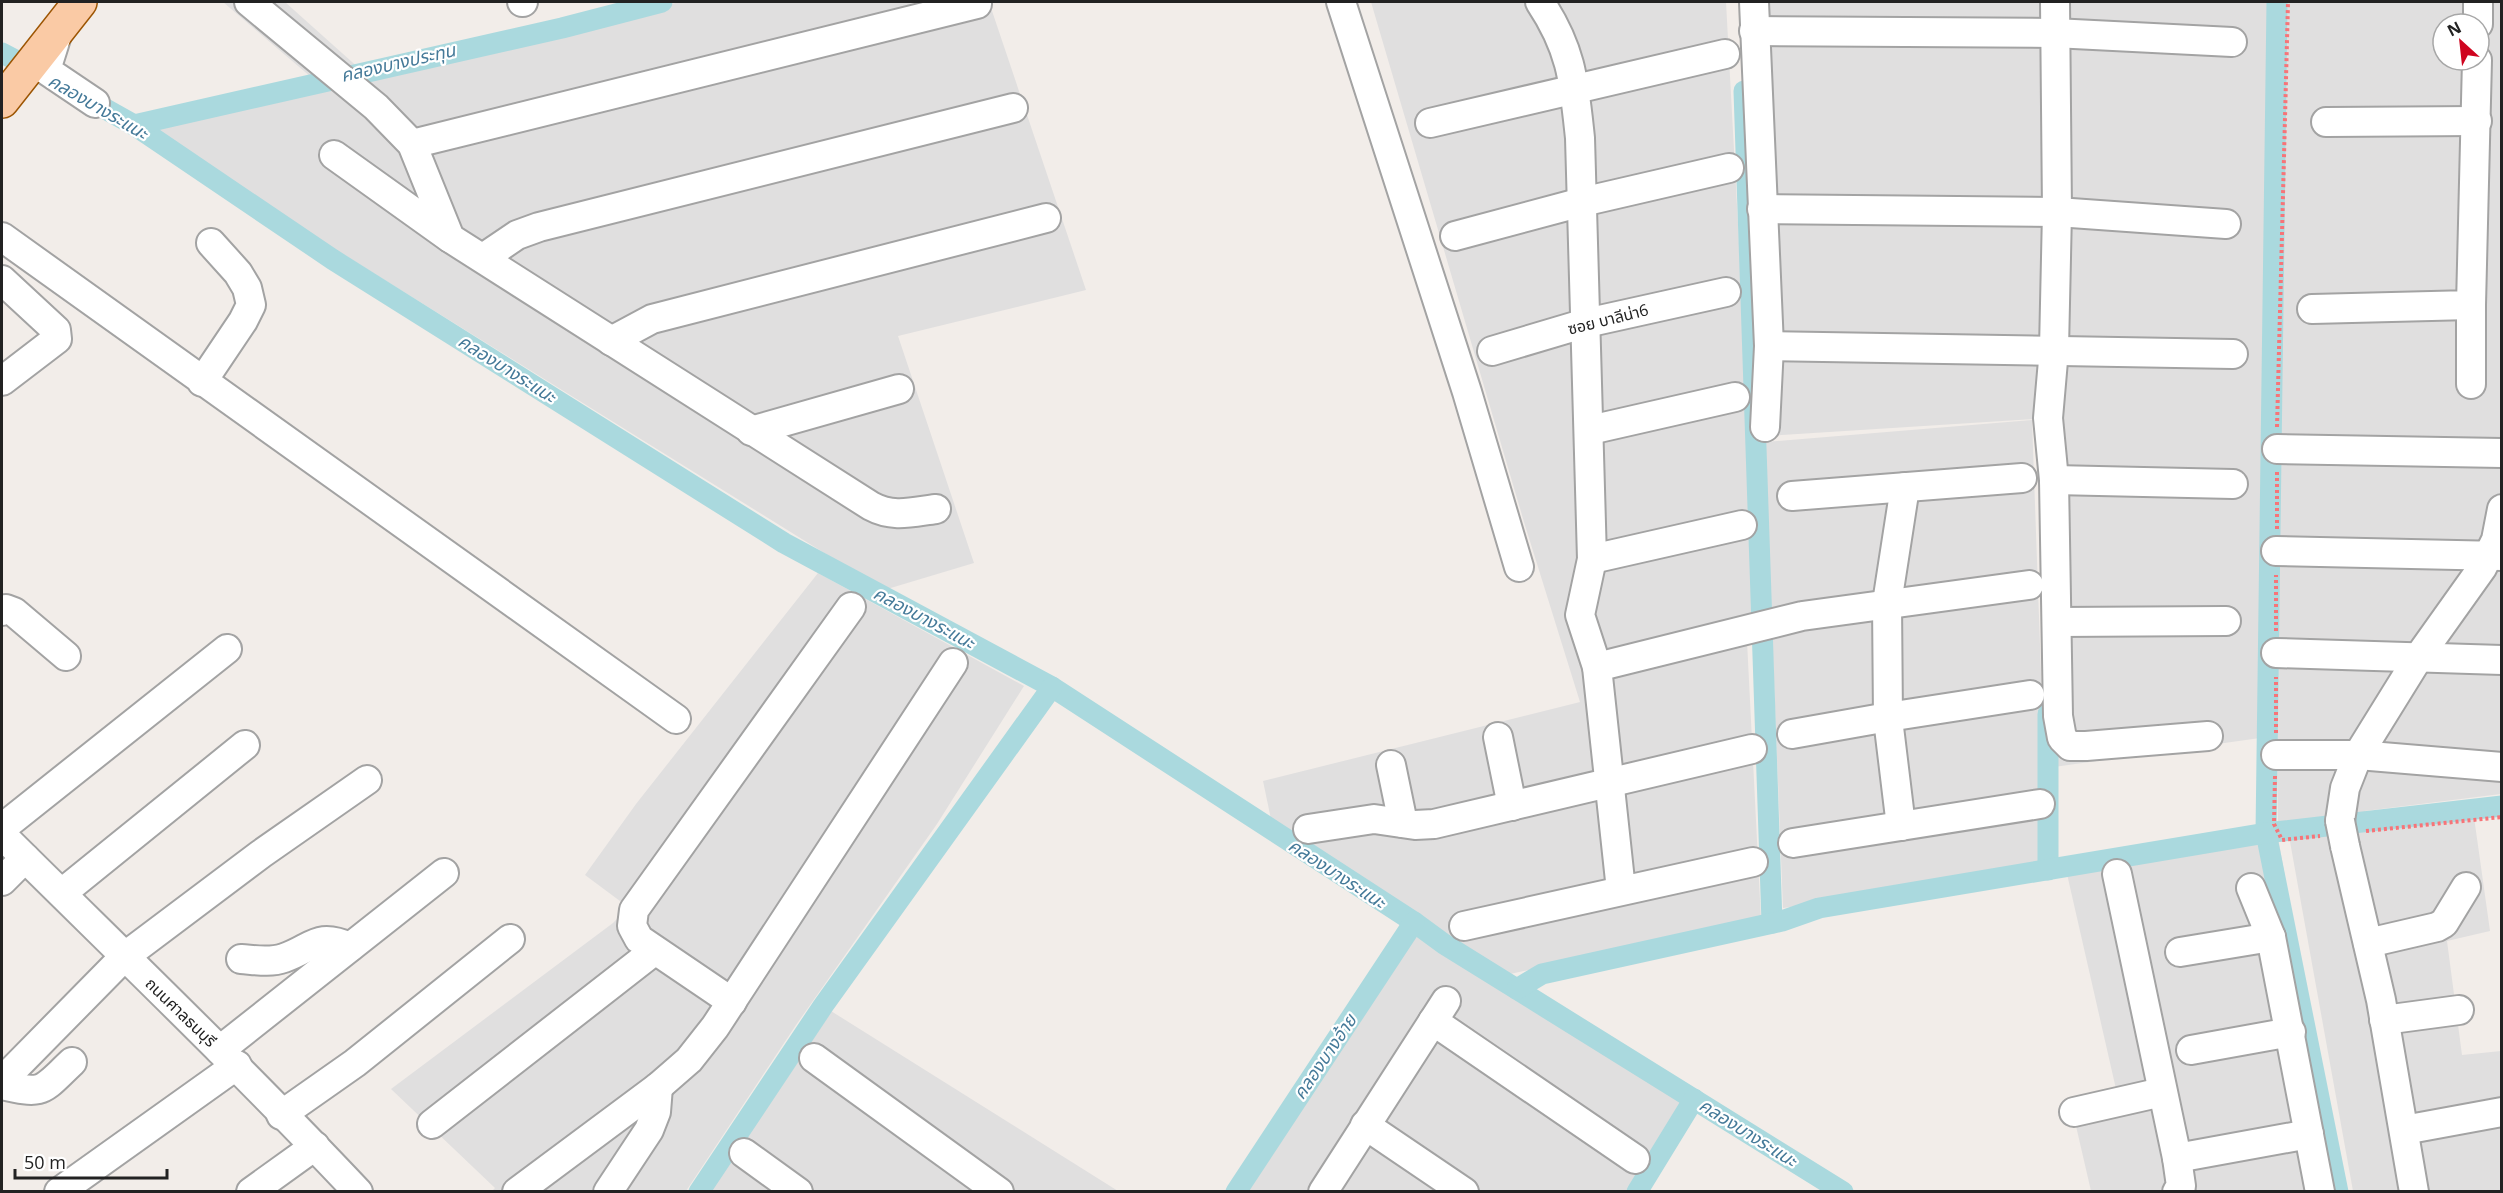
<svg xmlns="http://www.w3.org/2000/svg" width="2503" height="1193" viewBox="0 0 2503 1193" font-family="'Open Sans','Noto Sans Thai',sans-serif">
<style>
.residential{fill:#e0dfdf;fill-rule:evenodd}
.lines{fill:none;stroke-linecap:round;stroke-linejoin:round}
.canal{stroke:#aad9de;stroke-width:21}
.minor-casing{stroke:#a3a3a3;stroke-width:32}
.major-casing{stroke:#9c5503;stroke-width:36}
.path{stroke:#f77478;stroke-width:4;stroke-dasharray:3 3;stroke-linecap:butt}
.minor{stroke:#fff;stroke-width:28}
.major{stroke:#facaa5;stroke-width:33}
.minor-bridge-casing{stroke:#a3a3a3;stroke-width:32;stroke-linecap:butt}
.minor-bridge{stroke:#fff;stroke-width:28}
.labels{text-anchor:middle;stroke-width:4.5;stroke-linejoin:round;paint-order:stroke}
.street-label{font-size:16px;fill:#222;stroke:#fff}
.water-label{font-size:18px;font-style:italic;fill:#457a99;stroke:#fff}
</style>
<rect width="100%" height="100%" fill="#f2ede9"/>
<g class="residential">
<polygon points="223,2 285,2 371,79 679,2 989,2 1086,290 898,336 974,563 884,590 333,248 140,124 318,83"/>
<polygon points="1371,2 1726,2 1744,336 1755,609 1770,603 1765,442 2032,420 2048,870 1783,908 1772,632 1747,641 1761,920 1510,974 1272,824 1263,781 1580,702 1524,522"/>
<path d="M1747,2H2501V794L2365,811L2368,821L2473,810L2490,931L2447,941L2462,1055L2501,1051V1191H2353L2287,825H2278L2272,410L2260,738L2054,767L2048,418L1768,436ZM2443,24H2479V60H2443Z"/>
<polygon points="818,573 1024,686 937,824 796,1025 686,1191 492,1191 495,1188 391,1089 613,923 628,907 585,875 636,804"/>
<polygon points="2278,837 2340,1191 2091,1191 2070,1100 2116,1089 2067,874"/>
<polygon points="1415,933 1681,1102 1626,1191 1237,1192"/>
<polygon points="823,1006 1118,1191 699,1192"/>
</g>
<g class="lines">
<g class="canal">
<polyline points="2277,2 2266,833 2338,1192"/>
<polyline points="2,53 38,72"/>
<polyline points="1744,91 1772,923"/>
<polyline points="84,97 134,125 332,259 784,543 1052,687 1414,922 1444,944 1843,1192"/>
<polyline points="134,125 562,28 662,2"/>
<polyline points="2048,714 2048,870"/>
<polyline points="1517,989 1542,974 1782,921 1819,908 2266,833 2502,806"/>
<polyline points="699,1192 823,1006 1052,687"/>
<polyline points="1236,1192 1414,922"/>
<polyline points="1637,1192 1694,1099"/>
</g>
<g class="minor-casing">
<g id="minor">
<path d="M249,2L376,107L412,144L450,238L871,506C893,518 912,512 936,509"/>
<polyline points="522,2 523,2"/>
<polyline points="1341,2 1467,392 1519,567"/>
<path d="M1540,2C1572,50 1574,82 1580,138L1592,559L1580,615L1597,667L1621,890"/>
<polyline points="1754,2 1769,346 1765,427"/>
<polyline points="2055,2 2057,212 2054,349 2048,418 2054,480 2058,716 2062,738 2070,746 2086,746 2208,736"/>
<polyline points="2478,24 2478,2"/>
<polyline points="1754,31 2054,33 2232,42"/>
<polyline points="57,35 46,70 95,103"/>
<polyline points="2326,122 2477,121"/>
<polyline points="1430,123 1725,54"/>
<polyline points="412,144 977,4"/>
<polyline points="334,155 450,238"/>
<polyline points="1762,209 2057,212 2226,224"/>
<polyline points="1455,236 1582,202 1729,168"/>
<polyline points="2,237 676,719"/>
<polyline points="483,258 517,235 539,227 1013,108"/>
<polyline points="2,280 56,330 57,339 2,381"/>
<polyline points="2312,309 2471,305 2477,60"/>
<polyline points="611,341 652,319 1046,218"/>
<polyline points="1769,346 2233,354"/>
<polyline points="1492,351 1586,323 1726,292"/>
<polyline points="202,382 243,321 251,305 247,288 238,273 211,243"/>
<polyline points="2471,384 2471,305"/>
<polyline points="1590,430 1735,397"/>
<polyline points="751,431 899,389"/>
<polyline points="2277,449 2502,453"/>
<polyline points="2054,480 2233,484"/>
<polyline points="1792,496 2022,478"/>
<polyline points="2276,551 2502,556"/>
<polyline points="1592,559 1742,525"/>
<polyline points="2,611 6,609 14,612 66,656"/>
<polyline points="2057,622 2226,621"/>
<polyline points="2276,653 2502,660"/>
<polyline points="1597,667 1802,616 2029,585"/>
<polyline points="1792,734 1888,717 2030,695"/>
<polyline points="1498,737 1512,806"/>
<polyline points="2276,755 2358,755 2502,767"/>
<polyline points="1391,765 1403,823"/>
<polyline points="2340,821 2345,788 2358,755 2420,655 2482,568 2496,540 2502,509"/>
<polyline points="1901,826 1888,719 1887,603 1905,487"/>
<polyline points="2,828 227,649"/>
<polyline points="1308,829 1374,819 1415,825 1434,824 1752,749"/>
<path d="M2,835C121,953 242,1069 358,1192"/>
<polyline points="1793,843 2040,804"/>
<polyline points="2345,846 2381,1000 2414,1192"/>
<polyline points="2117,874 2177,1158 2181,1186 2177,1192"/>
<polyline points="2,881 25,858"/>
<polyline points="2251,888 2271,937 2320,1192"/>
<polyline points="62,893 245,745"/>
<polyline points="1464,926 1753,862"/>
<polyline points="2368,943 2437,927 2444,923 2466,887"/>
<polyline points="2180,952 2271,937"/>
<path d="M241,959C255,960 270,963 284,958C313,948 317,932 350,947"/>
<polyline points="732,1002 639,939 632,926 634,910 851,607"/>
<polyline points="2384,1020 2459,1010"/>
<polyline points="1433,1021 1635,1159"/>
<polyline points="220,1050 444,873"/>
<polyline points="2191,1050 2291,1032"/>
<polyline points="814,1058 999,1192"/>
<polyline points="2,1081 124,957 261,854 367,780"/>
<path d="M2,1085C45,1095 41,1091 72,1062"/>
<polyline points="2074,1112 2162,1092"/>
<polyline points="281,1115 355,1063 510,939"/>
<polyline points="432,1124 654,951"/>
<polyline points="1365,1125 1464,1192"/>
<polyline points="2404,1130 2502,1112"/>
<polyline points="744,1153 798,1192"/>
<polyline points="2177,1158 2309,1134"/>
<polyline points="59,1192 237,1065"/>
<polyline points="251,1192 315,1146"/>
<polyline points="517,1192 658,1087 689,1060 715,1027 953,663"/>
<polyline points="608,1192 649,1130 656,1112 658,1087"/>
<polyline points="1323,1192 1446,1001"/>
</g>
</g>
<g class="major-casing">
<polyline id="major" points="2,101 80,2"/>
</g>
<g class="path">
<polyline points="2277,427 2288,2"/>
<polyline points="2277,529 2277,470"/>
<polyline points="2276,631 2276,575"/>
<polyline points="2276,733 2276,677"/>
<polyline points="2275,776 2274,824 2282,840 2320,836"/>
<polyline points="2366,831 2502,817"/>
</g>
<use href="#minor" class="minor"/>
<use href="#major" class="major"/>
<g class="minor-bridge-casing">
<polyline id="minor-bridge" points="2340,821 2345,846"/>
</g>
<use href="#minor-bridge" class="minor-bridge"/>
</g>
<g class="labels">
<g class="street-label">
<text transform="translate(1608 319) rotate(-14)" y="6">ซอย บาลีน่า6</text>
<text transform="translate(181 1012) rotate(44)" y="6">ถนนศาลธนบุรี</text>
</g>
<g class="water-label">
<text transform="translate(398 63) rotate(-13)" y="6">คลองบางประทุน</text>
<text transform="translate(98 107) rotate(30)" y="6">คลองบางระแนะ</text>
<text transform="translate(507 369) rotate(32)" y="6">คลองบางระแนะ</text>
<text transform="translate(924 618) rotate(28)" y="6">คลองบางระแนะ</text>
<text transform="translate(1337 874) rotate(33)" y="6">คลองบางระแนะ</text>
<text transform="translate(1325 1057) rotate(-56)" y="6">คลองบางอ้าย</text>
<text transform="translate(1748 1133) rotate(32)" y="6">คลองบางระแนะ</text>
</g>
</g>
<rect width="2503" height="1193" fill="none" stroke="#222222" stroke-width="6"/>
<g transform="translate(2461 42) rotate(333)"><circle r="28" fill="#ffffff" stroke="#a7a7a7" stroke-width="1.5"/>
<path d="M0-4.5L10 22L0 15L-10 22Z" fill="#cf041f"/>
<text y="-9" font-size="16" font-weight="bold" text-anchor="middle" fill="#222222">N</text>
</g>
<path d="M15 1169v9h152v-9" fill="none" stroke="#222222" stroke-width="3"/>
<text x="24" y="1169" font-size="18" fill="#222222" stroke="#ffffff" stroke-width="4.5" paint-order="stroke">50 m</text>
</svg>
